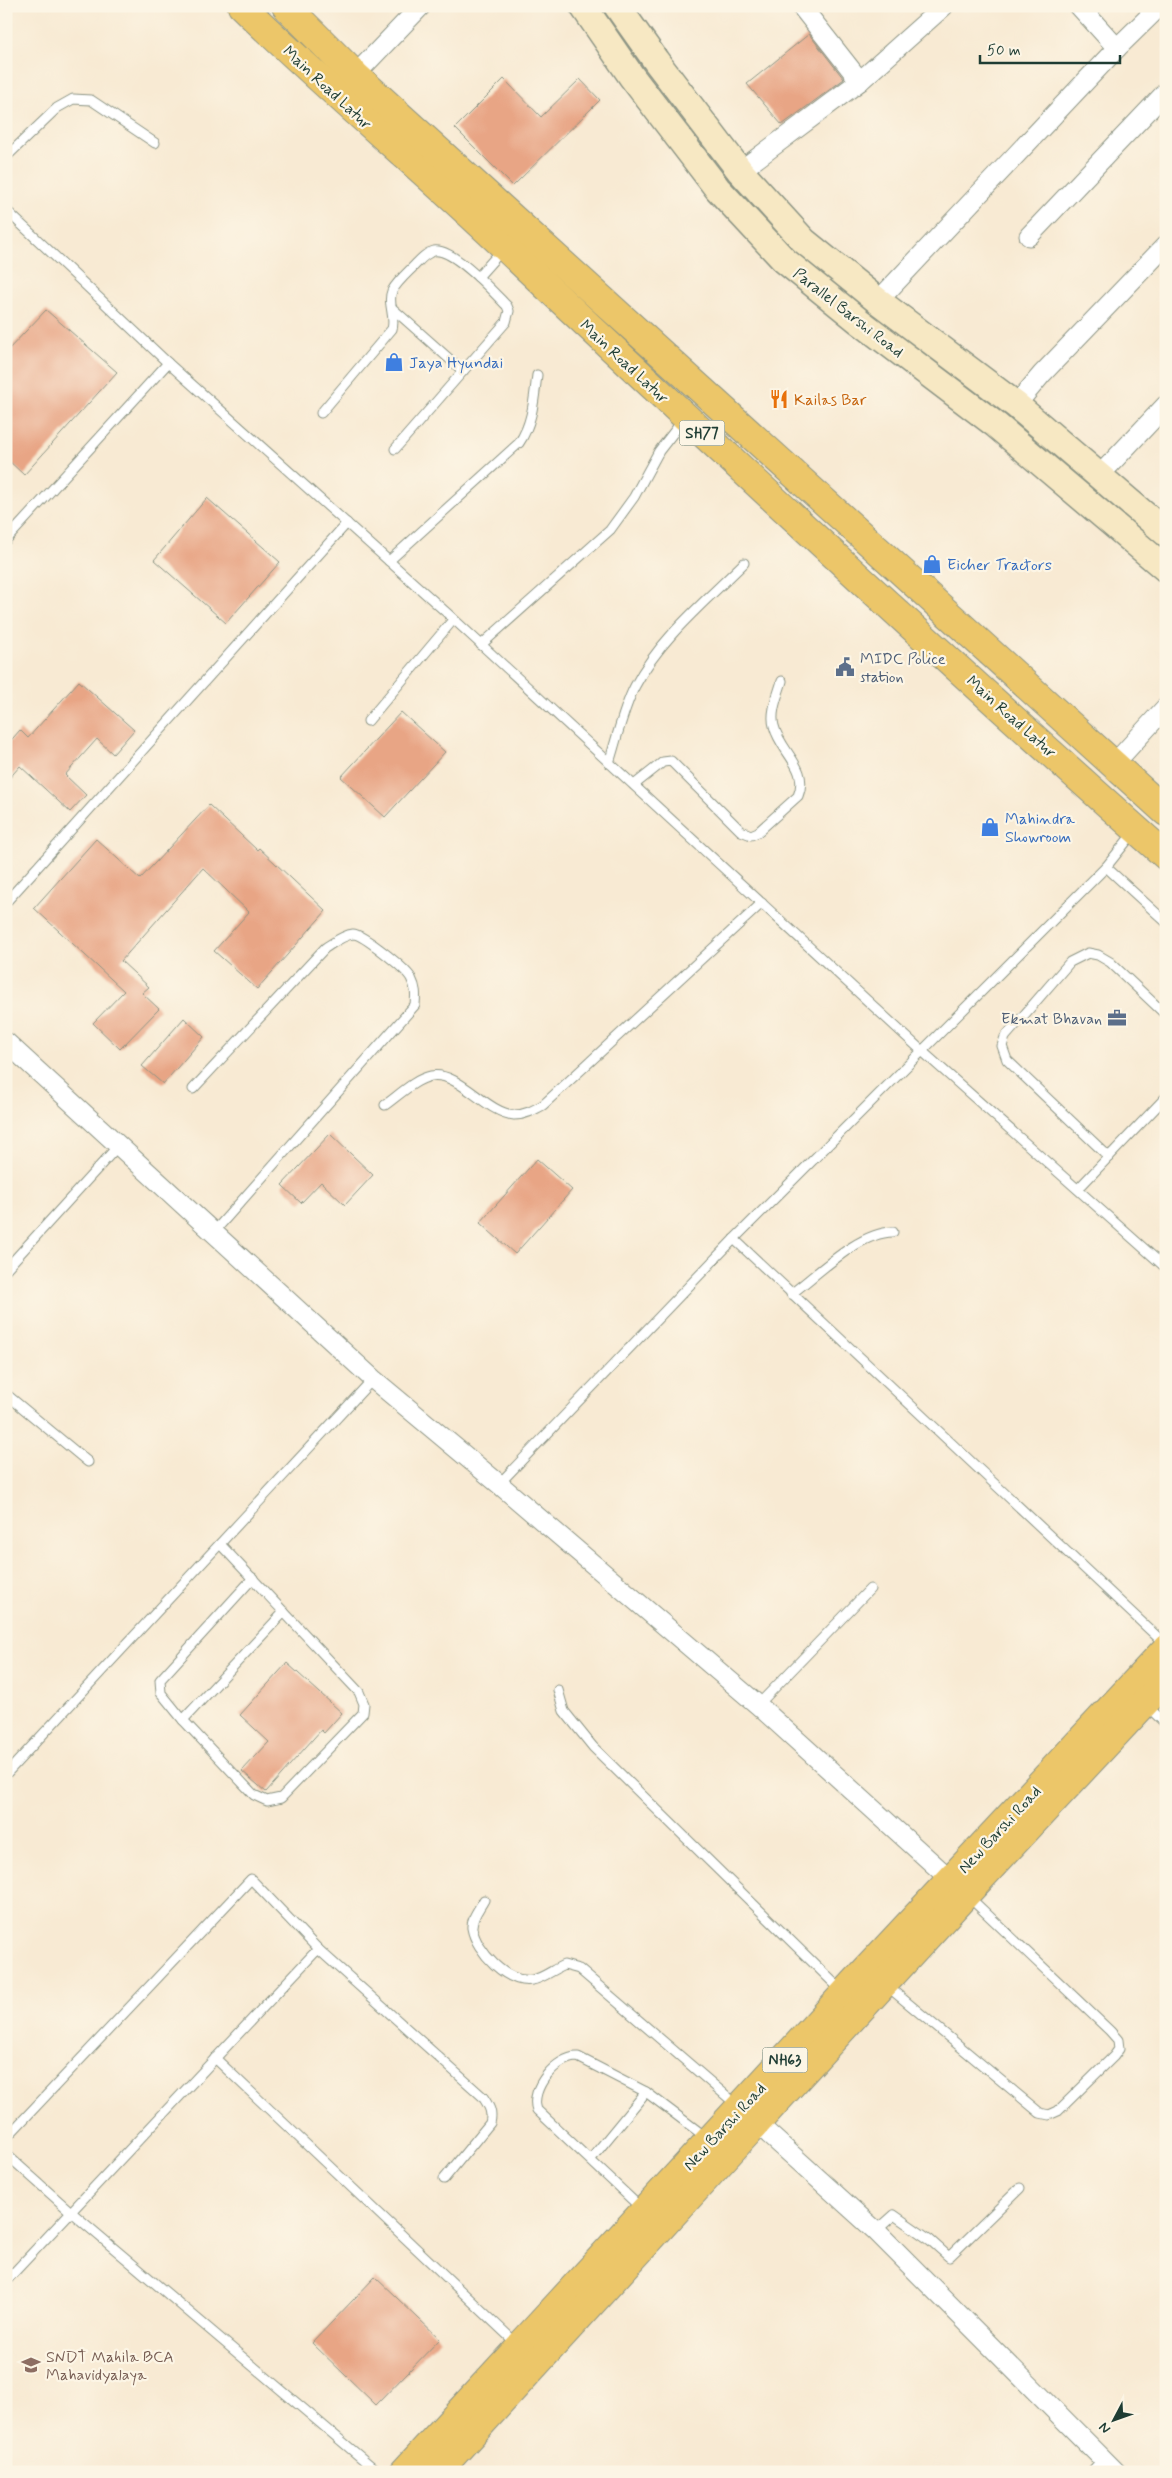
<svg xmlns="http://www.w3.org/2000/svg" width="1172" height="2478" viewBox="0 0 1172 2478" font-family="Mynerve,sans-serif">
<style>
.building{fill:#e8a585}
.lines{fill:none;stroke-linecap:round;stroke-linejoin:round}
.lane-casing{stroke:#8c9484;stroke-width:11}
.street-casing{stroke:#8c9484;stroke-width:21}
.secondary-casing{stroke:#8c9484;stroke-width:29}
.primary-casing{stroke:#8c9484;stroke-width:30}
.highway-casing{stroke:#8c9484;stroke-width:30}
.lane{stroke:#fff;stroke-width:9}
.street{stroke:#fff;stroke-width:19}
.secondary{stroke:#f7e8c3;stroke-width:26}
.primary{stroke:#ecc669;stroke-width:28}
.highway{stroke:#ecc669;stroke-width:28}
.labels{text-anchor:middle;stroke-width:4.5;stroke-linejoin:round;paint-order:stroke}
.shield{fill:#fcf5e5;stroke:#617469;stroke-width:1}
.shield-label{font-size:15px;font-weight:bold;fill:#1f3d34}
.street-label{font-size:16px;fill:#1f3d34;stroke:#fcf5e5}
.shop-label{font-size:16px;fill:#366cbe;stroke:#fcf5e5;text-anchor:start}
.food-label{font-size:16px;fill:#c56008;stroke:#fcf5e5;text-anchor:start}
.service-label{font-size:16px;fill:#4e5e75;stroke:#fcf5e5;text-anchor:start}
.education-label{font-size:16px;fill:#785e54;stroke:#fcf5e5;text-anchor:start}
</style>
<rect width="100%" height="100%" fill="#fcf5e5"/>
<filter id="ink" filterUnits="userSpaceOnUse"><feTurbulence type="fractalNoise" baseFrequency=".02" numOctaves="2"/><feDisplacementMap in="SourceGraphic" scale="10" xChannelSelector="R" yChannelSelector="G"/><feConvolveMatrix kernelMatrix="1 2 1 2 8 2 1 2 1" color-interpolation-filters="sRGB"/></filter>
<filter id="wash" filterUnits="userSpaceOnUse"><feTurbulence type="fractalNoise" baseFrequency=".0096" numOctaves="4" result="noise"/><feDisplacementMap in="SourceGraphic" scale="20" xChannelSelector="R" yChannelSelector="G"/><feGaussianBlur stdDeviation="1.12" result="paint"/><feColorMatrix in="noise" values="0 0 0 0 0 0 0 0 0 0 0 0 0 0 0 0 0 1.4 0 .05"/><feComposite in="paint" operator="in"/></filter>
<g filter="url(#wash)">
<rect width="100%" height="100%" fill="#f8ead3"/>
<g id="blocks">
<g class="building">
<polygon points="809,34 844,79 782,125 747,84"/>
<polygon points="504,79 541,117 580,79 600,100 513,186 455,128"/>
<polygon points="46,310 117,372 24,475 6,458 6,352"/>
<polygon points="207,498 280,562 226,623 154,560"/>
<polygon points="79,681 134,730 113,754 97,739 65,775 86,795 70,812 20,766 6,782 6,746 20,730 28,738"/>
<polygon points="401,712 445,752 385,817 341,777"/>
<polygon points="209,805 257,850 259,848 326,911 257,989 214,951 249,912 203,868 121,961 149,987 142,993 159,1009 120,1049 93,1023 124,991 34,908 96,839 140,879"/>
<polygon points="184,1018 204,1037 163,1084 142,1066"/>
<polygon points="330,1134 373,1175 345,1205 321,1182 301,1203 282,1185"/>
<polygon points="537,1159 572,1190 515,1254 480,1223"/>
<polygon points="287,1663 342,1713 324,1733 321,1730 266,1792 242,1771 269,1742 240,1715"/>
<polygon points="375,2277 440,2339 376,2405 312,2343"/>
</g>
</g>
</g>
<g filter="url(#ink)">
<use href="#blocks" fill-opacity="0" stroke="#8c9484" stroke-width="1"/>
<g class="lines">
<g class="lane-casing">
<g id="lane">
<polyline points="6,157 57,108 73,99 91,100 155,143"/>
<polyline points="6,210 168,363 447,613 922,1051 1166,1268"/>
<polyline points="478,277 503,249"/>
<polyline points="392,308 463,371"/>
<path d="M321,413L392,329C396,317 387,303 392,291C397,282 406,274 413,267C419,261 425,253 434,251C454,248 494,293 507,306L509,311L506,322L395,449"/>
<polyline points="6,540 168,363"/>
<path d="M389,561L519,443C533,423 534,398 537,375"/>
<polyline points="481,645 610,530 634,497 659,451 684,419"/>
<polyline points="368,721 453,620"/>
<path d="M609,763C617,738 623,709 635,686C660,638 706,601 744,563"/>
<path d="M634,785L663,762L671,761L741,831L751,835L758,832L798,796C810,768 780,752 774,726C770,712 778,695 782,681"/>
<polyline points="1106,867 1166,922"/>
<polyline points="6,902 347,523"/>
<path d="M193,1089L325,948C333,943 343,935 353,934C363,934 406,969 411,978C416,988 416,994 415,1005L213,1233"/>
<path d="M385,1105C398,1096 415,1079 431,1076C459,1071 486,1113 514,1115C525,1115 534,1110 543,1105L762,903"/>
<polyline points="1109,1157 1007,1060 1002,1046 1005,1037 1070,962 1088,953 1098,955 1110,962 1166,1015"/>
<polyline points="1078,1189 1166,1097"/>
<polyline points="734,1239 1166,1645"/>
<polyline points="6,1269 118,1146"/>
<path d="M791,1294C818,1274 859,1232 893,1232"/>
<polyline points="6,1394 88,1462"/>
<polyline points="499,1484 734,1239 1106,867 1134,832"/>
<polyline points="253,1578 160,1680 161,1693 183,1720 284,1612"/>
<polyline points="558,1690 564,1711 593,1747 843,1992"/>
<polyline points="758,1705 870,1589"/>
<polyline points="1146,1705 1166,1724"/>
<polyline points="183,1720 254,1795 267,1801 281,1798 363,1713 364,1704 359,1692 220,1544"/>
<polyline points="6,1774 373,1379"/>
<path d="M484,1900C480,1908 471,1918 472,1928C476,1951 507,1984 532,1980C542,1979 554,1969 564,1965L579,1969L737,2105"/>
<path d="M318,1949L483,2097C489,2106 493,2112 490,2123L444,2179"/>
<polyline points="886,1985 1040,2113 1049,2115 1058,2111 1114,2056 1119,2049 1118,2040 1110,2031 968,1896"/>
<polyline points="215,2058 517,2344"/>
<polyline points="6,2138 251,1879 318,1949 6,2281"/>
<polyline points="6,2154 71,2212 378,2472"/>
<polyline points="591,2159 646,2092"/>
<path d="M642,2209L537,2110C529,2089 557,2056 578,2057L646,2092L707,2138"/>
<polyline points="876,2231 894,2215 930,2240 949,2257 1020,2188"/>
<polyline points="1090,2472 1102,2459"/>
</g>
</g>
<g class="street-casing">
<g id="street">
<polyline points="801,6 860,81"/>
<polyline points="1079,6 1117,48 1160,6"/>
<polyline points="355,75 421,6"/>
<polyline points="740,171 860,81 944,6"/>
<polyline points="1029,236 1166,92"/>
<polyline points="878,301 1117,48"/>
<polyline points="1016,405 1042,374 1166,245"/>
<polyline points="1098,477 1166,405"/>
<polyline points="1113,765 1166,707"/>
<polyline points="6,1042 373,1379 499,1484 758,1705 951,1880"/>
<polyline points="749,2116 876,2231 1116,2472"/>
</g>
</g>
<g class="secondary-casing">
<g id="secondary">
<polyline points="583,6 632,77 717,188 784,260 859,321 996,425 1166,569"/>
<polyline points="617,6 656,61 740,171 804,241 878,301 1016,405 1166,533"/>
</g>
</g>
<g class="primary-casing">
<g id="primary">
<path d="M242,6C328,90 420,166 507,249C724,454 943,658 1166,856"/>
<polyline points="286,6 355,75 1166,812"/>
</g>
</g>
<g class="highway-casing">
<g id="highway">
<polyline points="404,2472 867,1969 1166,1649"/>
<polyline points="437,2472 966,1894 1166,1680"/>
</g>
</g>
<use href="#lane" class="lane"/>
<use href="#street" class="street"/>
<use href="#secondary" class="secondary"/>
<use href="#primary" class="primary"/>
<use href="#highway" class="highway"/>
</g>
</g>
<defs>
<g id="shop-bare" transform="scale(1.5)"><path d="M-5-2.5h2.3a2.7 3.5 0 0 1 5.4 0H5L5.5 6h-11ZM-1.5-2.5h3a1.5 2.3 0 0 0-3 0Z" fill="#3f7fe0" stroke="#fcf5e5" stroke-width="2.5" paint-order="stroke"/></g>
<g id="restaurant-bare" transform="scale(1.5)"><path d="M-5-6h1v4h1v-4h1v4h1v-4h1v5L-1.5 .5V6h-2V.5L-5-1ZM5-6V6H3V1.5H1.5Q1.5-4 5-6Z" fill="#e8710a" stroke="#fcf5e5" stroke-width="2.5" paint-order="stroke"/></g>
<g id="civic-bare" transform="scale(1.5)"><path d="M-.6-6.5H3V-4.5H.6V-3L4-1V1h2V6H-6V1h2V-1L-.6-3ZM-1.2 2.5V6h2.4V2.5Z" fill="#5c6f8a" stroke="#fcf5e5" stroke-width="2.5" paint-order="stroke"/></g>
<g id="office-bare" transform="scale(1.5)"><path d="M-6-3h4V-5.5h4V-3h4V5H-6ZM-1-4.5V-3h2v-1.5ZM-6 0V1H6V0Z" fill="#5c6f8a" stroke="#fcf5e5" stroke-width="2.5" paint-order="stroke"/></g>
<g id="university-bare" transform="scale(1.5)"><path d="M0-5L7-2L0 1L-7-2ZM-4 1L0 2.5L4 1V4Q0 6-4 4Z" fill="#8d6e63" stroke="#fcf5e5" stroke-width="2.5" paint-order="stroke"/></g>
</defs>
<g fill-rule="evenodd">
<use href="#shop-bare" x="394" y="362"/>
<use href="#restaurant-bare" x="779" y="399"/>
<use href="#shop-bare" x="932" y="564"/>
<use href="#civic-bare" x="845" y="667"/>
<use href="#shop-bare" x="990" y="827"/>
<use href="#office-bare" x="1117" y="1018"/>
<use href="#university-bare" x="31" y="2365"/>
</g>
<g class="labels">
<g class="shield">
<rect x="679.5" y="420.5" width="45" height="25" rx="4"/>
<rect x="762.5" y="2047.5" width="45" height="25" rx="4"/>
</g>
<g class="shield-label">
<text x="702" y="438">SH77</text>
<text x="785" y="2065">NH63</text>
</g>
<g class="street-label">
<text transform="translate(328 87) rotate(43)" y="6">Main Road Latur</text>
<text transform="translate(849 312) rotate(38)" y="6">Parallel Barshi Road</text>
<text transform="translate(625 361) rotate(43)" y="6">Main Road Latur</text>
<text transform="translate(1012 716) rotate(42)" y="6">Main Road Latur</text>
<text transform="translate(999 1829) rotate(-47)" y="6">New Barshi Road</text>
<text transform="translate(724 2126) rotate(-47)" y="6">New Barshi Road</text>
</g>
<g class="shop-label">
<text x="409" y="368">Jaya Hyundai</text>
<text x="947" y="570">Eicher Tractors</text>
<text x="1005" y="824">Mahindra<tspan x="1005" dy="18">Showroom</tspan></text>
</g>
<g class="food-label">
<text x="794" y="405">Kailas Bar</text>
</g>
<g class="service-label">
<text x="860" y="664">MIDC Police<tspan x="860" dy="18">station</tspan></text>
<text x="1102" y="1024" text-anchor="end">Ekmat Bhavan</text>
</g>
<g class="education-label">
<text x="46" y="2362">SNDT Mahila BCA<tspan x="46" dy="18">Mahavidyalaya</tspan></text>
</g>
</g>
<rect width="1172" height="2478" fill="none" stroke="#fcf5e5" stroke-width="25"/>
<g transform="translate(1114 2420) rotate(229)" stroke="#fcf5e5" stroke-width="4" paint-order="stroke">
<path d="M0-4L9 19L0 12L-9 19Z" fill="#1f3d34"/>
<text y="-8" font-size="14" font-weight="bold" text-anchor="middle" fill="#1f3d34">N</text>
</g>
<path d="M980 55v8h140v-8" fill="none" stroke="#1f3d34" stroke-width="2.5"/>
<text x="987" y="55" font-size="15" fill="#1f3d34" stroke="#fcf5e5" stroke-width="4" paint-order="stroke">50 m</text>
</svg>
